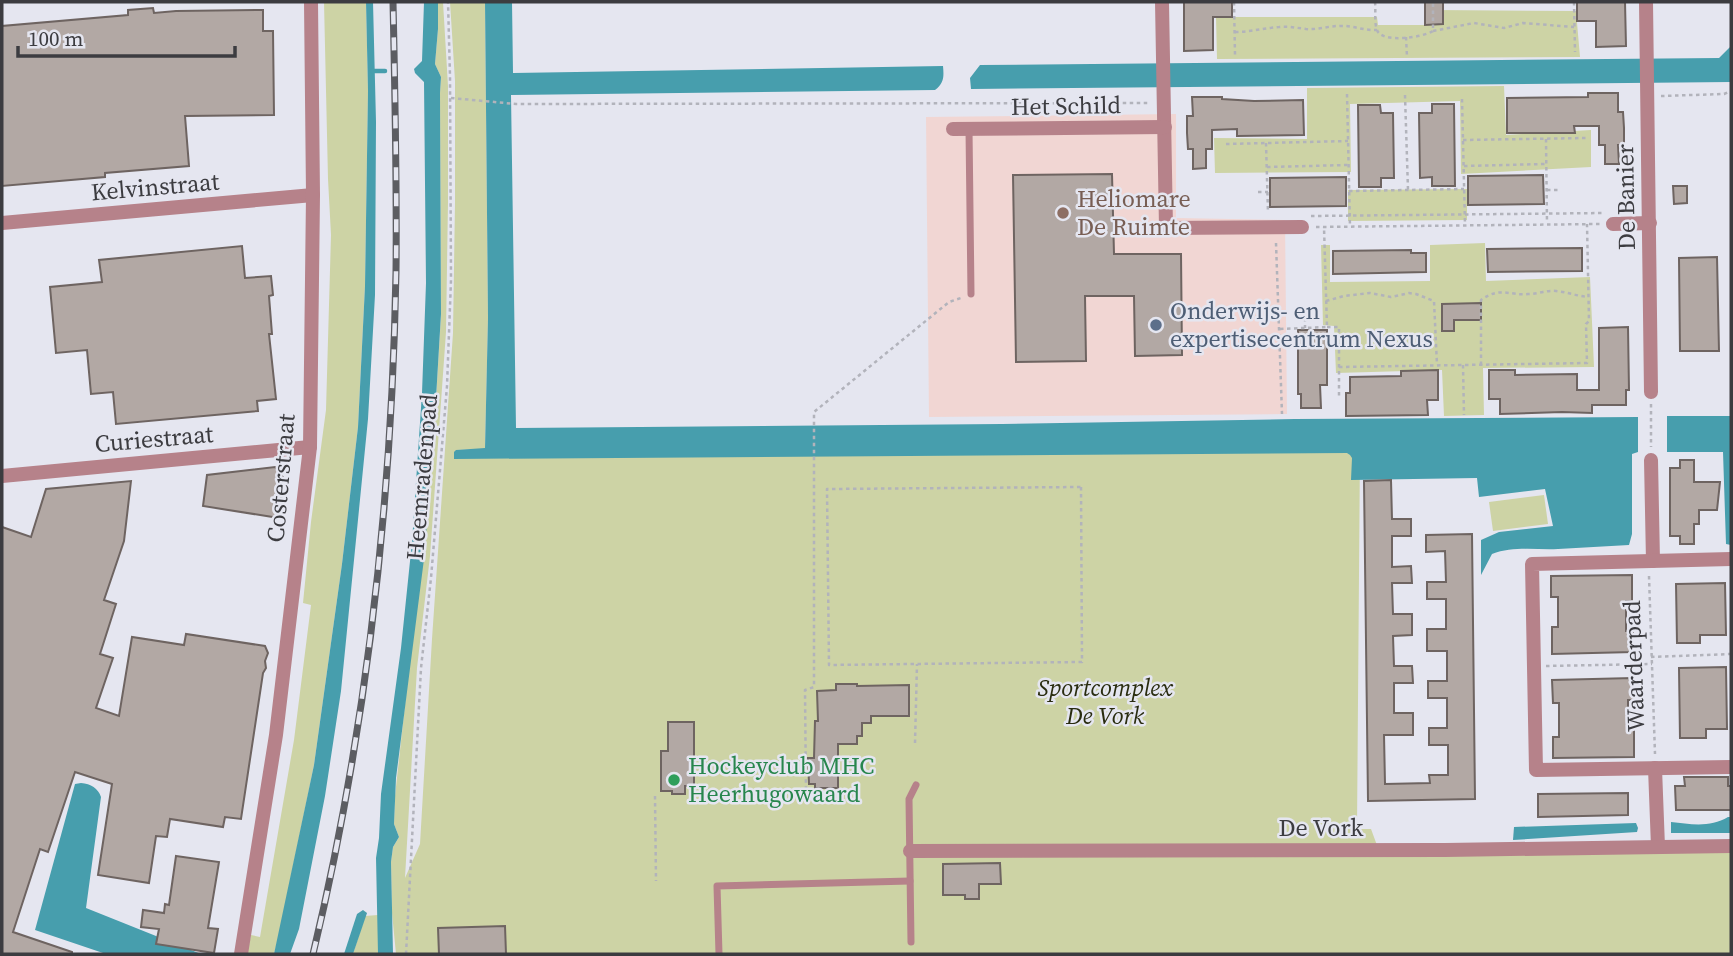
<svg xmlns="http://www.w3.org/2000/svg" width="1733" height="956" viewBox="0 0 1733 956" font-family="'Source Serif 4',serif">
<style>
.education{fill:#f1d6d3}
.green{fill:#cdd3a5}
.water{fill:#479ead}
.lines{fill:none;stroke-linecap:round;stroke-linejoin:round}
.stream{stroke:#479ead;stroke-width:4.5}
.building{fill:#b2a8a4;stroke:#6e6461;stroke-width:2}
.path{stroke:#b2b3bb;stroke-width:2.5;stroke-dasharray:3.5 3.5;stroke-linecap:butt}
.lane{stroke:#b6828a;stroke-width:7}
.street{stroke:#b6828a;stroke-width:14}
.rail-casing{stroke:#5c5d62;stroke-width:7}
.rail{stroke:#e5e6f0;stroke-width:4.5;stroke-dasharray:13;stroke-linecap:butt}
.education-dot{fill:#8d6e63;stroke:#e5e6f0;stroke-width:2.5}
.service-dot{fill:#5c6f8a;stroke:#e5e6f0;stroke-width:2.5}
.leisure-dot{fill:#2e9e5b;stroke:#e5e6f0;stroke-width:2.5}
.labels{text-anchor:middle;stroke-width:5;stroke-linejoin:round;paint-order:stroke}
.street-label{font-size:24px;fill:#3c3c40;stroke:#e5e6f0}
.education-label{font-size:24px;fill:#785e54;stroke:#e5e6f0;text-anchor:start}
.service-label{font-size:24px;fill:#4e5e75;stroke:#e5e6f0;text-anchor:start}
.park-label{font-size:24px;font-style:italic;fill:#292c0f;stroke:#e5e6f0}
.leisure-label{font-size:24px;fill:#27864d;stroke:#e5e6f0;text-anchor:start}
</style>
<rect width="100%" height="100%" fill="#e5e6f0"/>
<polygon class="education" points="1176,114 1176,218 1285,220 1287,414 929,417 926,117"/>
<g class="green">
<polygon points="324,2 366,2 368,91 365,286 358,427 342,564 314,765 278,939 274,954 247,954 251,935 260,937 294,740 311,605 303,603 311,522 326,410 331,235 328,179"/>
<polygon points="438,2 443,2 448,86 448,202 446,332 430,556 417,668 405,878 420,844 432,639 453,333 455,202 455,81 450,2 485,2 488,318 485,449 456,450 1360,447 1357,829 1371,829 1378,848 1731,847 1731,954 396,954 392,913 391,862 393,847 399,837 394,824 395,796 433,449 441,315 440,93 441,77 435,64 438,29"/>
<polygon points="1432,10 1576,11 1580,57 1217,59 1216,17 1377,17 1378,25 1432,25"/>
<polygon points="1504,86 1506,135 1591,130 1591,167 1461,174 1460,101 1350,104 1351,172 1215,173 1214,138 1307,139 1307,88"/>
<polygon points="1467,189 1467,220 1348,221 1348,190"/>
<polygon points="1485,243 1486,281 1590,277 1594,367 1483,368 1484,415 1444,416 1442,370 1336,373 1334,326 1323,325 1321,245 1330,245 1330,282 1430,281 1430,245"/>
<polygon points="1544,495 1548,524 1493,531 1489,502"/>
<polygon points="378,915 378,954 353,954 365,916"/>
</g>
<g class="water">
<polygon points="366,2 373,2 376,122 375,295 368,419 341,691 325,796 299,929 290,954 274,954 314,765 342,564 358,427 365,286 368,91"/>
<polygon points="424,2 438,2 438,29 435,64 441,77 440,93 441,314 433,449 424,559 396,778 394,824 399,837 393,847 391,862 393,954 378,954 376,858 379,838 381,794 401,648 412,542 422,393 426,283 424,82 415,73 414,69 422,61"/>
<path d="M485,2H512L513,73L943,66C944,77 944,83 935,90L511,95L516,428L1002,424L1295,419L1638,417V452L1632,454V534L1629,545C1605,546 1582,548 1558,549C1536,550 1513,546 1492,554L1481,575V540L1499,532L1553,526L1545,489L1479,497L1477,478L1351,480L1352,458L1350,455L1347,453L454,459V452L456,450L485,448L488,318Z"/>
<polygon points="1731,46 1731,82 971,89 970,78 980,65 1719,58"/>
<polygon points="1667,416 1731,416 1731,545 1726,544 1723,452 1667,452"/>
<path d="M81,783C91,784 98,788 101,797L86,908L201,954H106L35,930L75,784Z"/>
<path d="M1728,817H1731V833H1671V822C1690,824 1710,828 1728,817Z"/>
<polygon points="1636,823 1638,828 1637,832 1513,840 1514,827"/>
<polygon points="363,910 367,913 353,954 344,954 357,914"/>
</g>
<g class="lines">
<polyline class="stream" points="372,71 385,71"/>
</g>
<g class="building">
<polygon points="1184,2 1232,2 1232,17 1213,17 1213,50 1184,51"/>
<polygon points="1425,2 1443,2 1443,24 1425,25"/>
<polygon points="1577,2 1625,2 1626,46 1596,47 1596,21 1577,21"/>
<polygon points="153,8 154,13 176,11 263,10 263,31 273,31 274,115 185,116 189,166 105,173 105,177 2,186 2,26 128,15 128,10"/>
<polygon points="1588,93 1618,93 1618,112 1623,112 1624,128 1624,145 1618,145 1619,164 1605,164 1605,145 1599,145 1599,126 1574,126 1575,133 1507,133 1507,98 1588,97"/>
<polygon points="1192,97 1222,97 1222,99 1254,101 1303,100 1304,135 1237,136 1237,129 1212,130 1212,149 1206,149 1206,168 1193,169 1193,149 1188,149 1187,133 1187,116 1193,116"/>
<polygon points="1432,104 1454,104 1455,186 1432,186 1432,177 1420,178 1419,113 1432,113"/>
<polygon points="1358,105 1380,105 1381,113 1393,113 1394,178 1381,178 1381,187 1359,187"/>
<polygon points="1112,174 1114,254 1181,254 1182,355 1135,356 1134,296 1085,296 1086,361 1016,362 1013,175"/>
<polygon points="1543,175 1544,204 1468,205 1468,176"/>
<polygon points="1346,177 1346,206 1270,207 1270,178"/>
<polygon points="1673,186 1687,186 1687,203 1674,204"/>
<polygon points="242,246 245,278 271,276 273,295 269,296 272,334 269,334 276,399 257,401 258,411 116,424 113,392 91,394 87,350 56,353 50,287 102,282 99,260"/>
<polygon points="1582,248 1582,271 1488,272 1487,249"/>
<polygon points="1411,250 1411,253 1426,253 1426,272 1333,274 1333,251"/>
<polygon points="1717,257 1719,351 1680,351 1679,258"/>
<polygon points="1481,303 1481,320 1454,320 1454,331 1442,331 1442,304"/>
<polygon points="1628,327 1629,390 1626,390 1626,405 1592,405 1592,413 1562,412 1500,414 1500,399 1489,399 1489,370 1515,370 1515,375 1577,374 1577,390 1599,390 1599,328"/>
<polygon points="1298,330 1327,330 1327,385 1320,385 1321,408 1301,408 1301,394 1298,394"/>
<polygon points="1438,370 1438,400 1427,400 1428,415 1346,416 1346,393 1350,393 1350,377 1401,376 1401,371"/>
<polygon points="1680,460 1694,460 1694,482 1720,482 1717,510 1699,510 1699,524 1694,524 1694,544 1680,544 1680,536 1670,536 1670,468 1680,468"/>
<polygon points="275,467 285,480 286,490 282,493 279,518 203,506 207,475"/>
<polygon points="1391,480 1392,519 1411,519 1411,536 1392,536 1392,567 1411,566 1412,583 1392,583 1393,614 1412,614 1412,635 1393,636 1394,666 1412,666 1413,683 1394,683 1394,713 1413,713 1413,735 1384,735 1385,784 1430,783 1429,775 1448,775 1448,745 1429,745 1429,728 1447,728 1447,698 1428,698 1428,681 1447,681 1447,651 1427,651 1427,629 1446,629 1446,599 1427,599 1427,582 1446,582 1445,551 1426,552 1426,535 1472,534 1475,799 1368,801 1364,481"/>
<polygon points="131,481 124,541 104,600 116,604 100,654 113,658 96,708 119,716 132,637 184,645 186,634 265,646 268,653 265,661 266,668 263,673 241,819 225,817 223,827 170,819 167,837 156,836 149,883 98,875 112,784 75,772 48,852 40,849 13,932 72,952 72,954 2,954 2,527 31,537 46,489"/>
<polygon points="1632,575 1632,601 1626,601 1626,631 1633,631 1633,652 1552,654 1552,627 1558,627 1558,597 1551,597 1551,576"/>
<polygon points="1725,583 1726,635 1700,635 1700,643 1677,643 1676,584"/>
<polygon points="1726,667 1727,729 1706,729 1706,738 1680,738 1679,668"/>
<polygon points="1633,678 1634,700 1628,700 1628,730 1634,730 1634,757 1553,758 1553,737 1559,737 1559,703 1553,703 1552,680"/>
<polygon points="836,684 857,684 857,686 909,685 909,716 871,716 871,723 862,723 862,736 857,736 857,744 838,744 838,788 815,788 815,784 809,784 808,758 814,758 815,721 818,721 817,691 836,690"/>
<polygon points="668,722 694,722 694,786 685,786 685,794 672,794 672,791 661,791 661,751 668,751"/>
<polygon points="1684,777 1728,777 1728,786 1731,786 1731,810 1676,810 1675,786 1685,786"/>
<polygon points="1628,793 1628,815 1538,817 1538,794"/>
<polygon points="176,856 219,862 208,928 218,929 214,953 156,944 159,929 141,927 143,910 164,913 165,904 169,905"/>
<polygon points="1000,863 1001,884 979,884 979,899 965,899 965,895 943,895 943,864"/>
<polygon points="505,926 506,954 439,954 438,928"/>
</g>
<g class="lines">
<g class="path">
<polyline points="1234,2 1235,55"/>
<path d="M1375,2C1376,10 1374,22 1377,30C1382,44 1424,37 1433,31V2"/>
<polyline points="1574,2 1575,52"/>
<polyline points="1433,31 1474,23 1504,28 1523,23 1574,27"/>
<path d="M1235,32C1250,32 1264,28 1279,27C1289,26 1297,28 1306,29C1317,30 1328,26 1339,26C1352,25 1364,31 1377,30"/>
<polyline points="1406,37 1407,57"/>
<polyline points="1347,94 1350,227"/>
<polyline points="1405,95 1408,190"/>
<polyline points="1661,96 1724,94 1731,91"/>
<polyline points="451,98 516,104 1150,103"/>
<polyline points="1462,99 1465,225"/>
<polyline points="1546,139 1547,223"/>
<polyline points="1463,140 1586,138"/>
<polyline points="1266,143 1268,213"/>
<polyline points="1226,144 1348,141"/>
<polyline points="1464,166 1545,164"/>
<polyline points="1267,167 1348,165"/>
<polyline points="1547,190 1560,190"/>
<polyline points="1349,191 1464,189"/>
<polyline points="1258,192 1268,192"/>
<polyline points="1311,216 1605,213"/>
<polyline points="1316,227 1600,224"/>
<polyline points="1276,243 1282,414"/>
<polyline points="1326,301 1344,296 1370,293 1391,297 1409,293 1416,294 1434,301 1437,365"/>
<polyline points="1305,318 1305,328"/>
<polyline points="1327,327 1339,327 1339,398"/>
<polyline points="1280,329 1327,327 1324,227"/>
<polyline points="1463,365 1464,415"/>
<path d="M1481,365V300C1500,286 1510,296 1528,294C1538,294 1546,290 1556,291C1567,292 1577,296 1588,297"/>
<polyline points="1339,367 1587,363 1586,324 1589,321 1587,224"/>
<polyline points="1651,404 1651,447"/>
<polygon points="1081,487 1082,662 829,665 827,489"/>
<polyline points="1649,576 1655,754"/>
<polyline points="1651,657 1731,654"/>
<polyline points="1546,666 1652,664"/>
<polyline points="915,743 917,664"/>
<polyline points="857,786 844,793 806,793 805,690 814,687 814,412 949,302 961,298"/>
<polyline points="655,796 656,881"/>
<polyline points="406,954 421,668 431,578 447,386 451,280 450,76 448,2"/>
</g>
<g class="lane">
<polyline points="969,129 971,294"/>
<polyline points="911,942 909,799 916,785"/>
<polyline points="719,954 717,886 910,881"/>
</g>
<g class="street">
<polyline points="1162,2 1166,228 1302,227"/>
<polyline points="1646,2 1651,392"/>
<polyline points="953,129 1165,127"/>
<polyline points="2,223 313,195"/>
<polyline points="1613,224 1650,223"/>
<polyline points="1651,460 1653,561"/>
<polyline points="2,476 310,447"/>
<polyline points="1731,559 1532,564 1536,770 1731,767"/>
<polyline points="1655,768 1658,847"/>
<polyline points="910,851 1445,850 1731,846"/>
<polyline points="241,954 276,735 310,447 313,195 311,2"/>
</g>
<g class="rail-casing">
<path id="rail" d="M313,954C366,733 392,499 396,272C397,182 395,92 393,2"/>
</g>
<use href="#rail" class="rail"/>
</g>
<circle class="education-dot" cx="1063" cy="213" r="7"/>
<circle class="service-dot" cx="1156" cy="325" r="7"/>
<circle class="leisure-dot" cx="674" cy="780" r="7"/>
<g class="labels">
<g class="street-label">
<text transform="translate(1066 106) rotate(-1)" y="8">Het Schild</text>
<text transform="translate(155 187) rotate(-5)" y="8">Kelvinstraat</text>
<text transform="translate(1626 197) rotate(-91)" y="8">De Banier</text>
<text transform="translate(154 439) rotate(-5)" y="8">Curiestraat</text>
<text transform="translate(422 477) rotate(-85)" y="8">Heemradenpad</text>
<text transform="translate(281 478) rotate(-85)" y="8">Costerstraat</text>
<text transform="translate(1634 666) rotate(-92)" y="8">Waarderpad</text>
<text x="1321" y="836">De Vork</text>
</g>
<g class="education-label">
<text x="1077" y="207">Heliomare<tspan x="1077" dy="28">De Ruimte</tspan></text>
</g>
<g class="service-label">
<text x="1170" y="319">Onderwijs- en<tspan x="1170" dy="28">expertisecentrum Nexus</tspan></text>
</g>
<g class="park-label">
<text x="1105" y="696">Sportcomplex<tspan x="1105" dy="28">De Vork</tspan></text>
</g>
<g class="leisure-label">
<text x="688" y="774">Hockeyclub MHC<tspan x="688" dy="28">Heerhugowaard</tspan></text>
</g>
</g>
<rect width="1733" height="956" fill="none" stroke="#3c3c40" stroke-width="7"/>
<path d="M18 46v10h217v-10" fill="none" stroke="#3c3c40" stroke-width="3.5"/>
<text x="28" y="46" font-size="21" fill="#3c3c40" stroke="#e5e6f0" stroke-width="5" paint-order="stroke">100 m</text>
</svg>
